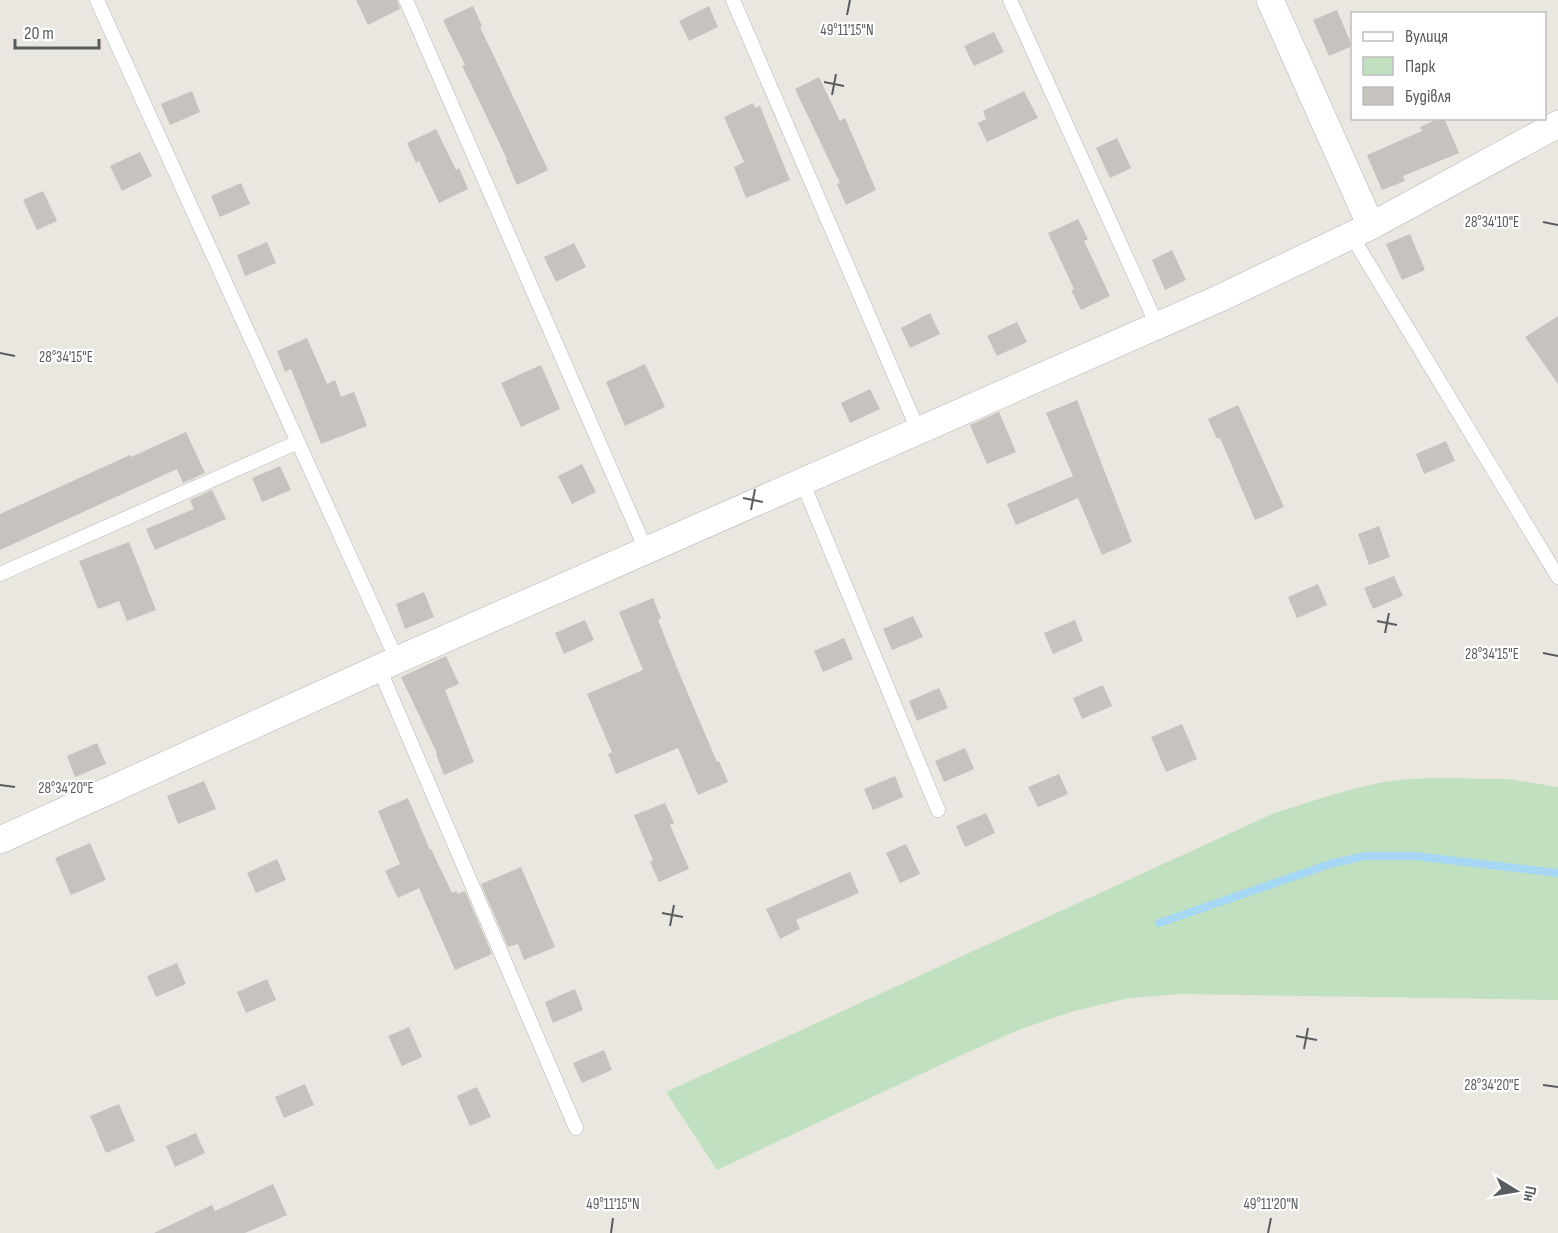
<svg xmlns="http://www.w3.org/2000/svg" width="1558" height="1233" viewBox="0 0 1558 1233" font-family="'Sofia Sans Condensed',sans-serif">
<style>
.green{fill:#c1e0bf}
.lines{fill:none;stroke-linecap:round;stroke-linejoin:round}
.stream{stroke:#a6d7f5;stroke-width:8}
.building{fill:#c6c2bd}
.service-casing{stroke:#b1b3b7;stroke-width:15}
.minor-casing{stroke:#b1b3b7;stroke-width:28}
.service{stroke:#fff;stroke-width:14}
.minor{stroke:#fff;stroke-width:27}
.ticks{fill:none;stroke:#595c5f;stroke-width:2}
.ticks-label{font-size:15px;text-anchor:middle;fill:#595c5f;stroke:#fff;stroke-width:4.5;stroke-linejoin:round;paint-order:stroke}
</style>
<rect width="100%" height="100%" fill="#eae7e0"/>
<path class="green" d="M1508,779L1558,787V1000L1181,994L1129,998L1074,1011L1021,1029L966,1053L717,1170L666,1092L1272,814C1307,803 1343,790 1379,783C1421,775 1466,779 1508,779Z"/>
<g class="lines">
<polyline class="stream" points="1159,923 1333,863 1365,856 1415,856 1558,873"/>
</g>
<g class="building">
<polygon points="356,0 397,0 400,9 368,25"/>
<polygon points="473,6 482,26 480,27 548,170 517,185 506,160 507,159 472,86 462,66 465,65 443,20"/>
<polygon points="709,6 718,27 689,41 679,21"/>
<polygon points="1337,10 1352,46 1329,56 1313,20"/>
<polygon points="994,32 1004,52 974,66 964,46"/>
<polygon points="819,77 840,121 845,118 876,190 846,205 837,184 840,183 795,89"/>
<polygon points="192,91 200,112 170,125 161,104"/>
<polygon points="1024,91 1038,118 987,142 978,123 986,119 983,111"/>
<polygon points="753,103 755,108 760,106 790,180 746,198 734,167 744,162 724,117"/>
<polygon points="1440,118 1444,118 1459,153 1403,176 1405,181 1382,190 1367,155 1422,131 1420,127"/>
<polygon points="436,129 456,170 459,168 468,189 439,203 419,161 416,163 407,143"/>
<polygon points="1117,138 1131,168 1110,178 1096,148"/>
<polygon points="140,152 152,176 122,191 110,166"/>
<polygon points="241,183 250,204 220,217 211,196"/>
<polygon points="43,191 57,221 37,230 23,200"/>
<polygon points="1078,219 1088,239 1084,241 1110,296 1081,310 1071,290 1074,289 1048,233"/>
<polygon points="1410,234 1425,270 1402,280 1386,244"/>
<polygon points="267,242 276,263 245,276 237,255"/>
<polygon points="574,243 586,267 556,282 544,257"/>
<polygon points="1172,250 1186,280 1165,290 1152,260"/>
<polygon points="930,313 940,334 910,348 901,328"/>
<polygon points="1558,316 1558,384 1525,337"/>
<polygon points="1017,322 1027,342 997,356 987,336"/>
<polygon points="307,338 327,384 335,380 341,397 354,392 367,426 321,444 291,369 285,372 277,351"/>
<polygon points="645,364 665,407 625,426 606,382"/>
<polygon points="541,365 560,409 521,427 501,383"/>
<polygon points="870,389 880,409 850,423 841,403"/>
<polygon points="1077,400 1132,542 1102,555 1078,498 1016,525 1007,504 1073,476 1046,413"/>
<polygon points="1238,405 1284,507 1255,520 1220,438 1217,439 1208,419"/>
<polygon points="999,412 1016,452 987,464 970,425"/>
<polygon points="186,432 205,473 183,483 177,469 0,550 0,514 130,455 131,457"/>
<polygon points="1446,441 1455,461 1424,474 1416,454"/>
<polygon points="582,464 596,492 572,504 558,476"/>
<polygon points="280,466 291,490 262,502 252,478"/>
<polygon points="212,490 226,519 155,550 146,529 194,509 190,500"/>
<polygon points="1379,526 1390,557 1369,565 1358,534"/>
<polygon points="129,542 156,610 127,621 119,601 98,609 79,561"/>
<polygon points="1394,576 1403,596 1373,609 1364,588"/>
<polygon points="1318,584 1327,605 1297,618 1288,597"/>
<polygon points="424,592 434,617 405,629 396,604"/>
<polygon points="653,598 661,618 658,620 677,668 717,762 719,761 728,782 698,795 678,748 616,774 608,754 612,752 587,694 643,670 619,612"/>
<polygon points="913,616 923,637 892,650 883,629"/>
<polygon points="585,620 594,640 564,654 555,633"/>
<polygon points="1075,620 1083,641 1053,654 1044,633"/>
<polygon points="844,638 853,659 823,672 814,651"/>
<polygon points="446,656 459,684 445,690 474,762 444,775 436,754 437,753 401,677"/>
<polygon points="1103,685 1112,706 1082,719 1073,698"/>
<polygon points="939,688 948,708 917,721 909,701"/>
<polygon points="1182,724 1197,759 1166,772 1151,737"/>
<polygon points="97,743 106,764 75,777 67,756"/>
<polygon points="965,748 974,769 944,782 935,761"/>
<polygon points="1059,774 1068,794 1038,807 1028,787"/>
<polygon points="895,776 903,797 873,810 864,789"/>
<polygon points="204,781 216,809 178,824 167,796"/>
<polygon points="408,798 430,850 431,849 452,893 456,891 458,894 465,891 492,954 455,970 419,888 398,898 385,871 400,864 378,811"/>
<polygon points="665,803 674,823 670,825 689,869 659,882 650,862 653,860 634,815"/>
<polygon points="986,813 995,833 965,847 956,826"/>
<polygon points="90,843 106,880 71,895 55,858"/>
<polygon points="906,844 920,874 900,883 886,853"/>
<polygon points="277,859 286,880 256,893 247,873"/>
<polygon points="521,867 555,947 524,960 518,944 508,947 481,884"/>
<polygon points="850,872 859,893 796,920 800,929 780,939 766,909"/>
<polygon points="177,963 186,984 156,997 147,976"/>
<polygon points="267,979 276,1000 246,1013 237,992"/>
<polygon points="575,989 583,1010 553,1023 545,1002"/>
<polygon points="409,1027 422,1057 402,1066 388,1036"/>
<polygon points="604,1050 612,1070 582,1083 573,1063"/>
<polygon points="305,1084 314,1105 284,1118 275,1097"/>
<polygon points="477,1087 491,1117 470,1126 457,1096"/>
<polygon points="119,1104 135,1141 106,1153 90,1116"/>
<polygon points="196,1133 205,1153 175,1167 166,1146"/>
<polygon points="273,1184 287,1215 245,1233 154,1233 212,1205 215,1211"/>
</g>
<g class="lines">
<g class="service-casing">
<g id="service">
<polyline points="97,0 397,660"/>
<polyline points="406,0 646,550"/>
<polyline points="733,0 918,430"/>
<polyline points="1010,0 1157,325"/>
<polyline points="1351,235 1558,577"/>
<polyline points="802,481 938,810"/>
<polyline points="0,574 298,442"/>
<polyline points="379,668 576,1128"/>
</g>
</g>
<g class="minor-casing">
<g id="minor">
<polyline points="1270,0 1371,226"/>
<polyline points="0,840 397,660 1218,299 1371,226 1558,124"/>
</g>
</g>
<use href="#service" class="service"/>
<use href="#minor" class="minor"/>
</g>
<path class="ticks" d="M847,15L850,0M824,82L844,86M832,95L836,74M1543,222L1558,225M0,353L15,356M743,498L763,502M751,510L755,489M1377,621L1397,625M1385,633L1389,613M1543,653L1558,656M0,785L15,787M662,913L683,917M670,926L674,905M1296,1036L1317,1040M1304,1049L1308,1028M1543,1085L1558,1087M611,1233L613,1218M1268,1233L1271,1218"/>
<g class="ticks-label">
<text x="847" y="35">49°11'15"N</text>
<text x="1492" y="227">28°34'10"E</text>
<text x="66" y="362">28°34'15"E</text>
<text x="1492" y="659">28°34'15"E</text>
<text x="66" y="793">28°34'20"E</text>
<text x="1492" y="1090">28°34'20"E</text>
<text x="613" y="1209">49°11'15"N</text>
<text x="1271" y="1209">49°11'20"N</text>
</g>
<rect x="1351" y="12" width="195" height="108" fill="#ffffff" stroke="#bdbebf" stroke-width="1.5"/>
<rect x="1363" y="32" width="30" height="9" fill="#ffffff" stroke="#bdbebf" stroke-width="1.5"/>
<text x="1405" y="42" font-size="18" fill="#595c5f">Вулиця</text>
<rect x="1363" y="57" width="30" height="18" fill="#c1e0bf" stroke="#bdbebf" stroke-width="1.5"/>
<text x="1405" y="72" font-size="18" fill="#595c5f">Парк</text>
<rect x="1363" y="87" width="30" height="18" fill="#c6c2bd" stroke="#bdbebf" stroke-width="1.5"/>
<text x="1405" y="102" font-size="18" fill="#595c5f">Будівля</text>
<g transform="translate(1516 1191) rotate(101)" stroke="#ffffff" stroke-width="4.5" paint-order="stroke">
<path d="M0-4.5L10 22L0 15L-10 22Z" fill="#595c5f"/>
<text y="-9" font-size="16" font-weight="bold" text-anchor="middle" fill="#595c5f">Пн</text>
</g>
<path d="M15 39v9h84v-9" fill="none" stroke="#595c5f" stroke-width="3"/>
<text x="24" y="39" font-size="18" fill="#595c5f" stroke="#ffffff" stroke-width="4.5" paint-order="stroke">20 m</text>
</svg>
